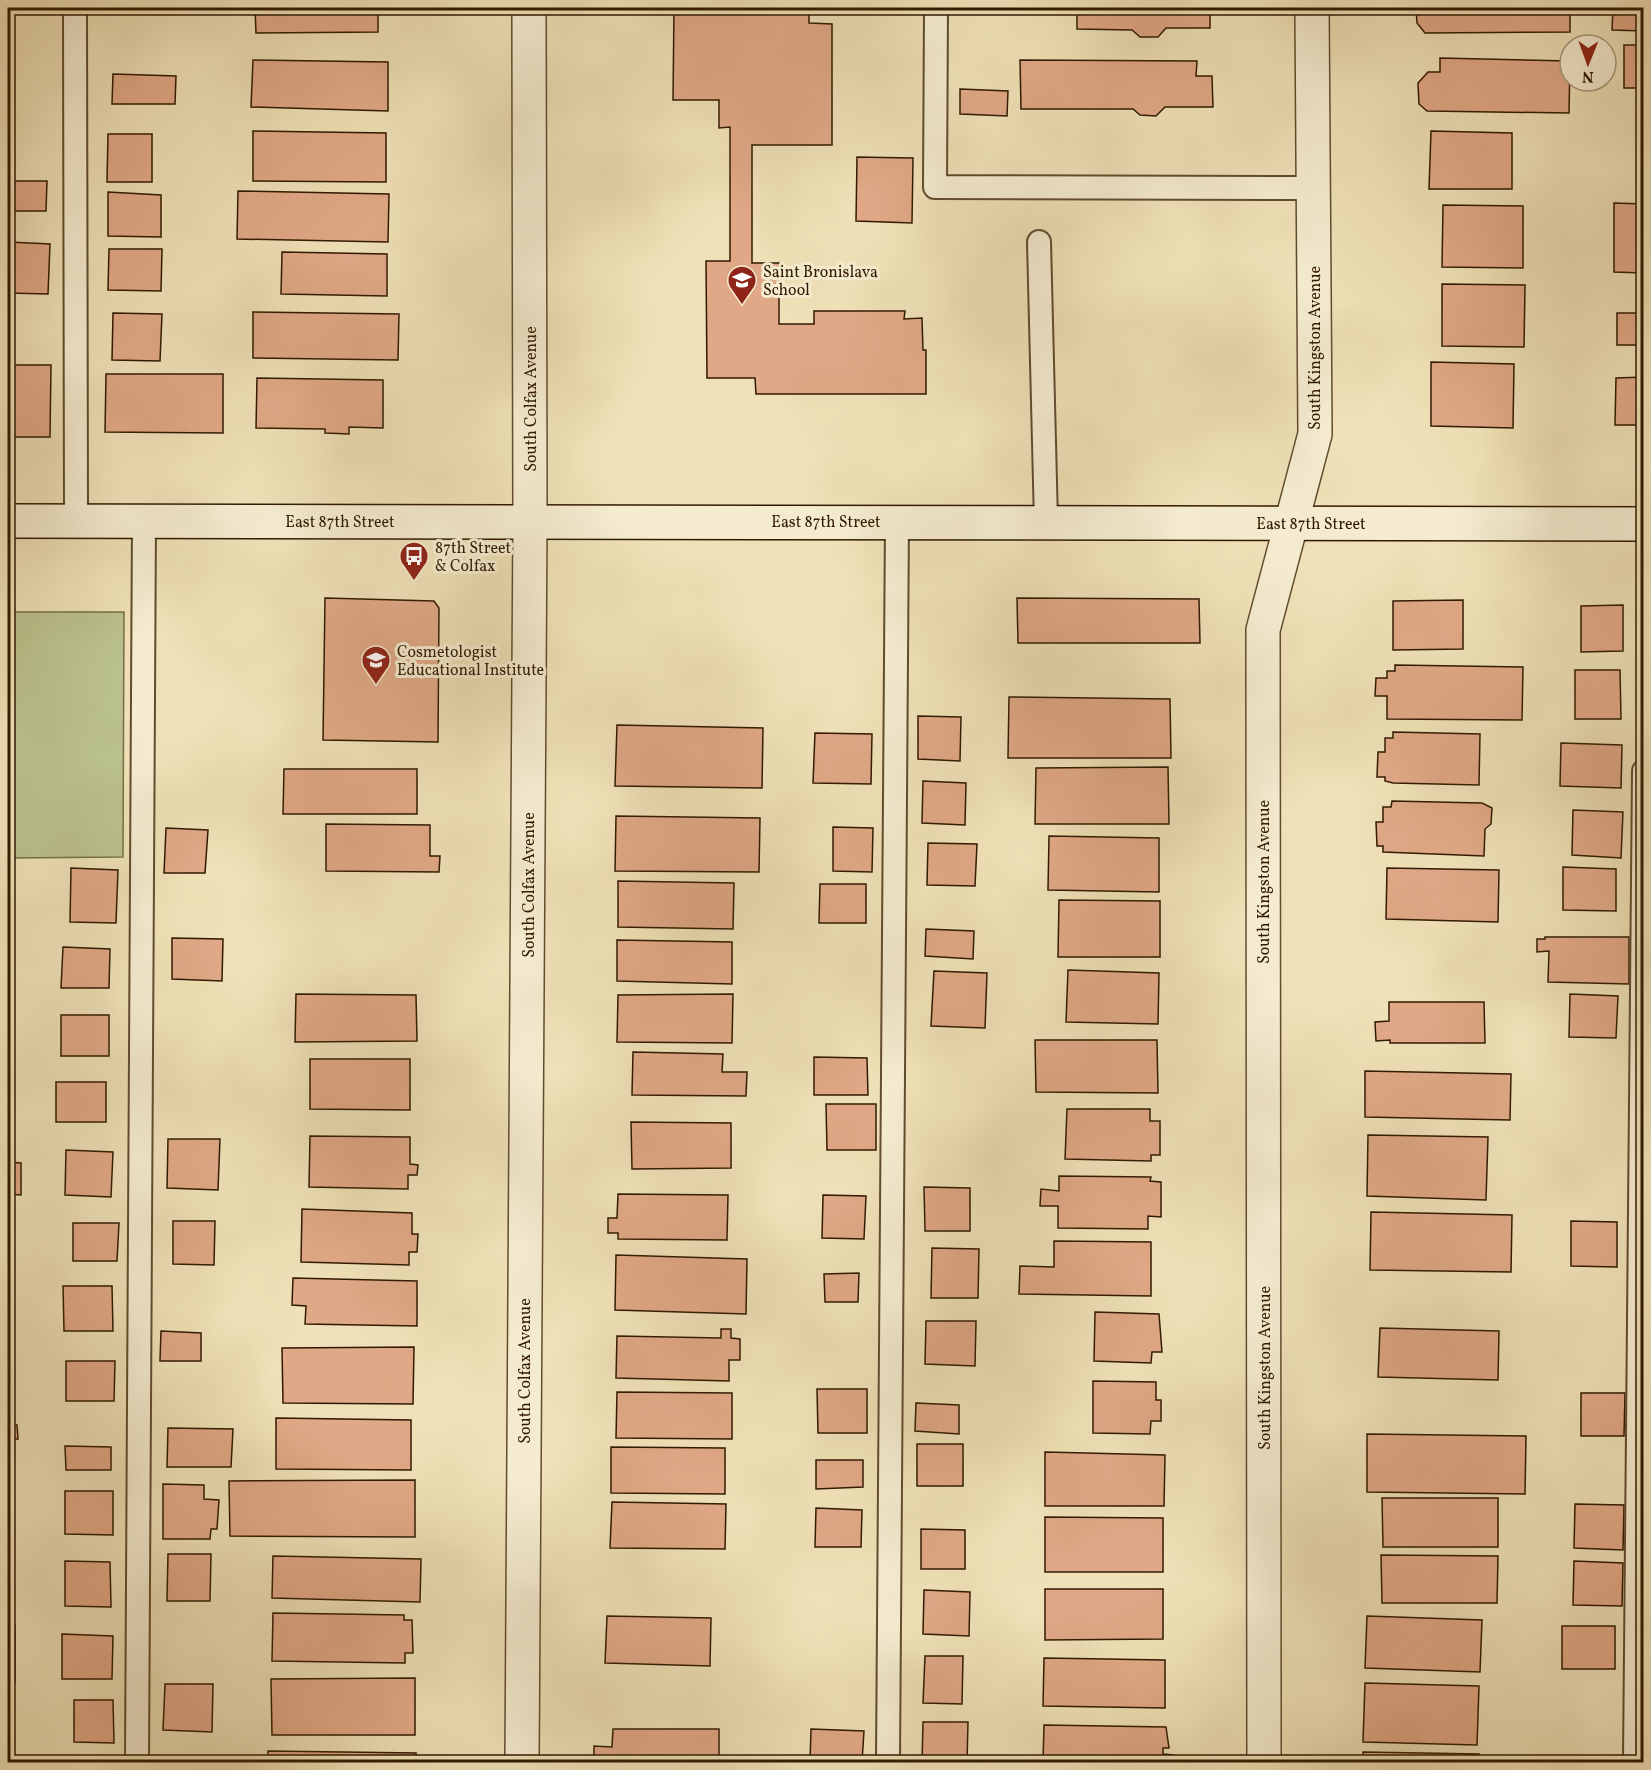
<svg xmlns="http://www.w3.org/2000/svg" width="1651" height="1770" viewBox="0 0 1651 1770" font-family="Vollkorn,serif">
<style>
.green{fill:#bbc28d;stroke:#766e46;stroke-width:1.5}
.building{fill:#e0a886;stroke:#311a00;stroke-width:1.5}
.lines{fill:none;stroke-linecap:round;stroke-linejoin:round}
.lane-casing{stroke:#604c2e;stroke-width:26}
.street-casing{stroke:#604c2e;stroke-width:36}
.secondary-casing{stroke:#311a00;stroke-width:36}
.lane{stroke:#f5ecd0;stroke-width:22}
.street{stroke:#f5ecd0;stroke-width:33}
.secondary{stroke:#f5ecd0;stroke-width:33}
.labels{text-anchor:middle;stroke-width:6;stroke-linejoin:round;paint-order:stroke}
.poi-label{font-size:16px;fill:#311a00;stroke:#f5ecd0;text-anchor:start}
.street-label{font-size:16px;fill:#311a00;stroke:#f5ecd0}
</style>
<rect width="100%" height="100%" fill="#efe1b7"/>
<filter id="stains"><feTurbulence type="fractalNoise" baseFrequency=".00333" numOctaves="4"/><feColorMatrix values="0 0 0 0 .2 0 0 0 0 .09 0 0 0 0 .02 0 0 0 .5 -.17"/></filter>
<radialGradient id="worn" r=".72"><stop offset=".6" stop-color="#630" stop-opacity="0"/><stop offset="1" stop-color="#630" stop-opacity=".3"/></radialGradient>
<polygon class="green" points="8,612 124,612 123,857 8,858"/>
<g class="building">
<polygon points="8,8 45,8 44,11 8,11"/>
<polygon points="255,8 378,8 378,32 256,33"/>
<polygon points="674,8 809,8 809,23 832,24 832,145 752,145 752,263 779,263 779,324 814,324 814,311 905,311 904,319 922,318 923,350 926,350 926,394 756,394 755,378 707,378 706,261 730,261 730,127 719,128 719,100 673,100"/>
<polygon points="1077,8 1210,8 1210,28 1166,28 1158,37 1140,37 1132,30 1077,29"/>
<polygon points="1416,8 1570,8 1570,32 1425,33 1417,23"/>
<polygon points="1613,8 1644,8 1644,31 1612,30"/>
<rect x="1624" y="45" width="20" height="43"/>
<polygon points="1440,58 1570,61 1569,113 1427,111 1419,104 1418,83 1428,72 1440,72"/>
<polygon points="253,60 388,62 388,111 251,107"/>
<polygon points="1020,60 1197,61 1196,76 1212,76 1213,107 1165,107 1156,116 1140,115 1133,109 1021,109"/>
<polygon points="113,74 176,76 175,104 112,104"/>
<polygon points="960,89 1008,91 1007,116 960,114"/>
<polygon points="253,131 386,133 386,182 253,181"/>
<polygon points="1431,131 1512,133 1512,189 1429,189"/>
<polygon points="108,134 152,134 152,182 107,182"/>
<polygon points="857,157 913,158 912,223 856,221"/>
<polygon points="8,181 47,181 46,211 8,211"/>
<polygon points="238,191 389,194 388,242 237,239"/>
<polygon points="108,192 161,195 161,237 108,236"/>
<polygon points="1614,203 1644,204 1644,273 1614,272"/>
<polygon points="1443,205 1523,206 1523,268 1442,267"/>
<polygon points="8,242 50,244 48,294 8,293"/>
<polygon points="109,249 162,249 161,291 108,290"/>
<polygon points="282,252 387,254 387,296 281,294"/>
<polygon points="1442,284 1525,285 1524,347 1442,346"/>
<polygon points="253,312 399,314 398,360 253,358"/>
<polygon points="113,313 162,314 160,361 112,360"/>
<rect x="1617" y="313" width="27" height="32"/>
<polygon points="1431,362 1514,364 1513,428 1431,426"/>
<polygon points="8,365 51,365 50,437 8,437"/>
<polygon points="106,374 223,374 223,433 105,432"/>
<polygon points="1644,377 1644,425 1615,425 1616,378"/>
<polygon points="257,378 383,380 383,428 349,427 349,434 325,433 325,429 256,428"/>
<polygon points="325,598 434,601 439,608 438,742 323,740"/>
<polygon points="1017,598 1199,599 1200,643 1018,643"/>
<polygon points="1463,600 1463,649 1393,650 1393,601"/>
<polygon points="1623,605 1623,651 1581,652 1581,606"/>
<polygon points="1395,665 1523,667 1522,720 1387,719 1387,696 1375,696 1376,678 1387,678 1387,671 1395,671"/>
<polygon points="1575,670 1620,670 1621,719 1575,719"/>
<polygon points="1009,697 1170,699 1171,758 1008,758"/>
<polygon points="918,716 961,717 960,761 918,759"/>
<polygon points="617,725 763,728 762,788 615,786"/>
<polygon points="1393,732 1480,734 1479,785 1393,783 1385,781 1385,777 1377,777 1378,752 1385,752 1385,738 1393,738"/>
<polygon points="815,733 872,734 871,784 813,783"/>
<polygon points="1561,743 1622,745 1621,788 1560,786"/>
<polygon points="1168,767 1169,824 1035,824 1036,768"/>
<polygon points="284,769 417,769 417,814 283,814"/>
<polygon points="923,781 966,783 965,825 922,823"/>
<polygon points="1392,801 1482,803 1492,808 1491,824 1485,829 1484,856 1383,852 1383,846 1377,846 1376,822 1383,822 1383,807 1391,807"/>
<polygon points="1573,810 1623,812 1621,858 1572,855"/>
<polygon points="616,816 760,818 759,872 615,871"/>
<polygon points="326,824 430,825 430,856 440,856 439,872 326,871"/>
<polygon points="833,827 873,828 872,872 833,871"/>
<polygon points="166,828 208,830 205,873 164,873"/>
<polygon points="1049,836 1159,838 1159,892 1048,890"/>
<polygon points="928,843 977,844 975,886 927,885"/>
<polygon points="1563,867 1616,869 1616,911 1563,910"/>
<polygon points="71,868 118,870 116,923 70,922"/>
<polygon points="1387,868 1499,870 1498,922 1386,919"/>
<polygon points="618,881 734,883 733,929 618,927"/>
<polygon points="820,884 866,884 866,923 819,923"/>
<polygon points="1059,900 1160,901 1160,957 1058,957"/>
<polygon points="926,929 974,931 973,959 925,956"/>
<polygon points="1545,937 1629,937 1629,984 1548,982 1549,951 1537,952 1537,939 1545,939"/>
<polygon points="172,938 223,939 222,981 172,979"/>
<polygon points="617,940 732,942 732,984 617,981"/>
<polygon points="63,947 110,949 109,988 61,988"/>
<polygon points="1068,970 1159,973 1158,1024 1066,1022"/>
<polygon points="934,971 987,973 985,1028 931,1026"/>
<polygon points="296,994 416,995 417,1041 295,1042"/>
<polygon points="733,994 732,1043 617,1042 618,995"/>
<polygon points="1570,994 1618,996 1616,1038 1569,1037"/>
<polygon points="1389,1002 1484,1002 1485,1043 1390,1043 1390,1040 1376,1041 1375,1022 1389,1021"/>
<rect x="61" y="1015" width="48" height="41"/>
<polygon points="1035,1040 1157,1040 1158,1093 1036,1092"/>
<polygon points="633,1052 723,1054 722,1072 747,1072 746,1096 632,1095"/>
<polygon points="814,1057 867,1058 868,1095 814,1095"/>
<polygon points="310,1059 410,1059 410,1110 310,1109"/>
<polygon points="1365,1071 1511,1074 1510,1120 1365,1117"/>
<rect x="56" y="1082" width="50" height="40"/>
<polygon points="826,1104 876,1104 876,1150 827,1150"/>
<polygon points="1067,1109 1150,1109 1150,1121 1160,1121 1160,1155 1151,1155 1151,1161 1065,1159"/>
<polygon points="631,1122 731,1123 731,1168 632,1169"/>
<polygon points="1368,1135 1488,1137 1486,1200 1367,1196"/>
<polygon points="310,1136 410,1137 410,1164 418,1165 417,1175 408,1175 408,1189 309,1187"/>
<polygon points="168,1139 220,1139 218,1190 167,1188"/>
<polygon points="66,1150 113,1152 111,1197 65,1195"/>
<polygon points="8,1162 21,1163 21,1195 8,1194"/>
<polygon points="1059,1176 1151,1177 1150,1181 1161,1182 1161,1217 1148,1216 1148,1229 1058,1228 1058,1206 1040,1206 1041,1189 1059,1191"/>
<polygon points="924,1187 970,1188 970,1231 925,1231"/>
<polygon points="618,1194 728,1195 727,1240 618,1239 618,1233 608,1233 608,1218 617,1218"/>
<polygon points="823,1195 866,1196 864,1239 822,1238"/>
<polygon points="302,1209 412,1213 412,1234 418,1234 417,1252 409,1252 409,1265 301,1262"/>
<polygon points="1371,1212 1512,1215 1511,1272 1370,1270"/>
<polygon points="173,1221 215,1221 214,1265 173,1264"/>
<polygon points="1571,1221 1617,1222 1617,1267 1571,1266"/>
<polygon points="73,1223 119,1223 117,1261 73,1261"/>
<polygon points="1054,1241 1151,1242 1151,1296 1019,1294 1020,1266 1054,1267"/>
<polygon points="932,1248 979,1249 978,1298 931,1298"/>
<polygon points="616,1255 747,1259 746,1314 615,1310"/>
<polygon points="859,1273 858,1302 825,1302 824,1274"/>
<polygon points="293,1278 417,1281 417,1326 305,1324 306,1306 292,1305"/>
<polygon points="63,1286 112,1286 113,1331 64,1331"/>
<polygon points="1095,1312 1159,1314 1162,1352 1152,1352 1151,1363 1094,1361"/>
<polygon points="926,1321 976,1321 975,1366 925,1364"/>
<polygon points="1380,1328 1499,1331 1498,1380 1378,1377"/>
<polygon points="721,1329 731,1329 731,1338 740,1339 740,1360 729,1360 729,1381 616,1378 617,1336 721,1338"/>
<polygon points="161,1331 201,1333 201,1361 160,1361"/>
<polygon points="414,1347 413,1404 283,1403 282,1348"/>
<polygon points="66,1361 115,1361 114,1401 66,1401"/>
<polygon points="1093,1381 1156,1382 1156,1400 1161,1400 1161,1421 1151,1421 1150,1434 1093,1433"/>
<polygon points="817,1389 867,1389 867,1433 818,1433"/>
<polygon points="617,1392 732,1393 732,1439 616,1438"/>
<polygon points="1581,1393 1625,1393 1624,1436 1581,1436"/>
<polygon points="916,1403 959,1405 959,1434 915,1431"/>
<polygon points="276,1418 411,1420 411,1470 276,1469"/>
<polygon points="8,1425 17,1425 18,1439 8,1439"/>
<polygon points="168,1428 233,1429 231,1467 167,1467"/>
<polygon points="1367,1434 1526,1436 1525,1494 1367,1492"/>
<rect x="917" y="1444" width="46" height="42"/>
<polygon points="65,1446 111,1447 111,1470 66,1470"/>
<polygon points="611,1447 725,1448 725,1494 611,1493"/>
<polygon points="1045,1452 1165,1455 1164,1506 1045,1506"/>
<polygon points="816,1460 863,1460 863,1487 816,1489"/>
<polygon points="415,1480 415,1537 230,1536 229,1481"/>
<polygon points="163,1484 204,1485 204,1499 219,1500 217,1529 211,1529 210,1539 163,1539"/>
<polygon points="65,1491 113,1491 113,1535 65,1534"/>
<polygon points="1382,1498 1498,1498 1498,1547 1383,1547"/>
<polygon points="612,1502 726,1504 725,1549 610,1548"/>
<polygon points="1575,1504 1624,1505 1623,1550 1574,1548"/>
<polygon points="816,1508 862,1510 861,1547 815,1547"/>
<polygon points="1045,1517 1163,1518 1163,1572 1045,1572"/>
<polygon points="921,1529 965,1530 965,1569 921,1569"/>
<polygon points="168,1554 211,1554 210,1601 167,1601"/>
<polygon points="1381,1555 1498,1556 1497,1603 1382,1603"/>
<polygon points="273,1556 421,1559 420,1602 272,1598"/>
<polygon points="65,1561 110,1562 111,1607 65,1606"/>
<polygon points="1574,1561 1623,1563 1622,1606 1573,1605"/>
<polygon points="1045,1589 1163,1589 1163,1639 1045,1640"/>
<polygon points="924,1590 970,1592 969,1636 923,1634"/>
<polygon points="273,1613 404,1615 404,1620 412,1620 413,1653 405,1653 405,1663 272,1661"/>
<polygon points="607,1616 711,1618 710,1666 605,1663"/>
<polygon points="1367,1616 1482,1620 1480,1672 1365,1668"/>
<rect x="8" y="1625" width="7" height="57"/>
<rect x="1562" y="1626" width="53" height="43"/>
<polygon points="62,1634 113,1636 112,1679 62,1679"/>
<polygon points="925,1656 963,1656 962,1704 923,1703"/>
<polygon points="1044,1658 1165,1660 1165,1708 1043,1706"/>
<polygon points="415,1678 415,1735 272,1735 271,1679"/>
<polygon points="1365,1683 1479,1686 1477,1745 1363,1742"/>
<polygon points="165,1684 213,1684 212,1732 163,1730"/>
<polygon points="74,1700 113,1700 114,1743 74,1742"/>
<polygon points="923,1722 968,1722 967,1762 922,1762"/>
<polygon points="1044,1725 1166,1727 1169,1748 1163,1748 1163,1754 1174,1755 1174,1762 1043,1762"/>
<polygon points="613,1729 719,1729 719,1759 698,1759 698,1762 594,1762 594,1746 612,1747"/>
<polygon points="811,1729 864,1731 862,1762 810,1762"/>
<polygon points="268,1751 416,1753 416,1762 268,1762"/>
<polygon points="1363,1752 1479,1754 1479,1762 1363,1762"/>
<polygon points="165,1758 212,1758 211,1762 165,1762"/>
</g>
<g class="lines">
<g class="lane-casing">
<g id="lane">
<polyline points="75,8 76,521"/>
<polyline points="936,8 935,187 1314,188"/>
<polyline points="1039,242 1046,522"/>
<polyline points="137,1762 144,520"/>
<polyline points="888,1762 897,521"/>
<polyline points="1635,1762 1644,771"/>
</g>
</g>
<g class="street-casing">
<g id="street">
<polyline points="522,1762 530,521 529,8"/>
<polyline points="1264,1762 1263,630 1315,434 1312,8"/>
</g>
</g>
<g class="secondary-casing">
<polyline id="secondary" points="8,521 1644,524"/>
</g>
<use href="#lane" class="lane"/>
<use href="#street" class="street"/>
<use href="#secondary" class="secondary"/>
</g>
<defs>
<g id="school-pin" transform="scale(1.5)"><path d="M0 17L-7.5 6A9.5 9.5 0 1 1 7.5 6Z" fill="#8f2418" stroke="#f5ecd0"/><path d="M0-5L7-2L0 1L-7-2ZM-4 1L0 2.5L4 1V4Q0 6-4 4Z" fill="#fff"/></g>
<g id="bus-pin" transform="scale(1.5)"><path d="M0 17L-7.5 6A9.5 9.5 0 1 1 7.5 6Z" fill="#8f2418" stroke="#f5ecd0"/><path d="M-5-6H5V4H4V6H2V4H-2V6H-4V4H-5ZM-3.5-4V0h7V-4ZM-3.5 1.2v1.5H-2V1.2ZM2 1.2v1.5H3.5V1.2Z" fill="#fff"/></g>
</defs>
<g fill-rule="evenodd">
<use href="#school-pin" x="742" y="280"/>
<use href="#bus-pin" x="414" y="556"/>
<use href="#school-pin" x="376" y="660"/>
</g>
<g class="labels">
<g class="poi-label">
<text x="763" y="277">Saint Bronislava<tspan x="763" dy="18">School</tspan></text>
<text x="435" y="553">87th Street<tspan x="435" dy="18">&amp; Colfax</tspan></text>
<text x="397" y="657">Cosmetologist<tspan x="397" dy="18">Educational Institute</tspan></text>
</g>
<g class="street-label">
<text transform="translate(1314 348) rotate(-90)" y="6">South Kingston Avenue</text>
<text transform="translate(530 399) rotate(-90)" y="6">South Colfax Avenue</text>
<text x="340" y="527">East 87th Street</text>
<text x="826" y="527">East 87th Street</text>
<text x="1311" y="529">East 87th Street</text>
<text transform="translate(1263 882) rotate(-90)" y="6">South Kingston Avenue</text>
<text transform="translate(528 885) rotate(-90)" y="6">South Colfax Avenue</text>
<text transform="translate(1264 1368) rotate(-90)" y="6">South Kingston Avenue</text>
<text transform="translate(524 1371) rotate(-90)" y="6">South Colfax Avenue</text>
</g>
</g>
<rect width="1651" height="1770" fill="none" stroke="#efe1b7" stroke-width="30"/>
<rect x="9" y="9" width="1633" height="1752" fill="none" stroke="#311a00" stroke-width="3"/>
<rect x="15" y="15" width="1621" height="1740" fill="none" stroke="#311a00" stroke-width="1.5"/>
<g transform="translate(1588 63) rotate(181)"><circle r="28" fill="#f5ecd0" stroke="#a7987d" stroke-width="1.5"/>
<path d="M0-4.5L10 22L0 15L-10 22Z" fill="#8f2418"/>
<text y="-9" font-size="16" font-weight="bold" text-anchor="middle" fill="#311a00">N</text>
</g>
<rect width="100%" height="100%" filter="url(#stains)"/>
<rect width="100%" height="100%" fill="url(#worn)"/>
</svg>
